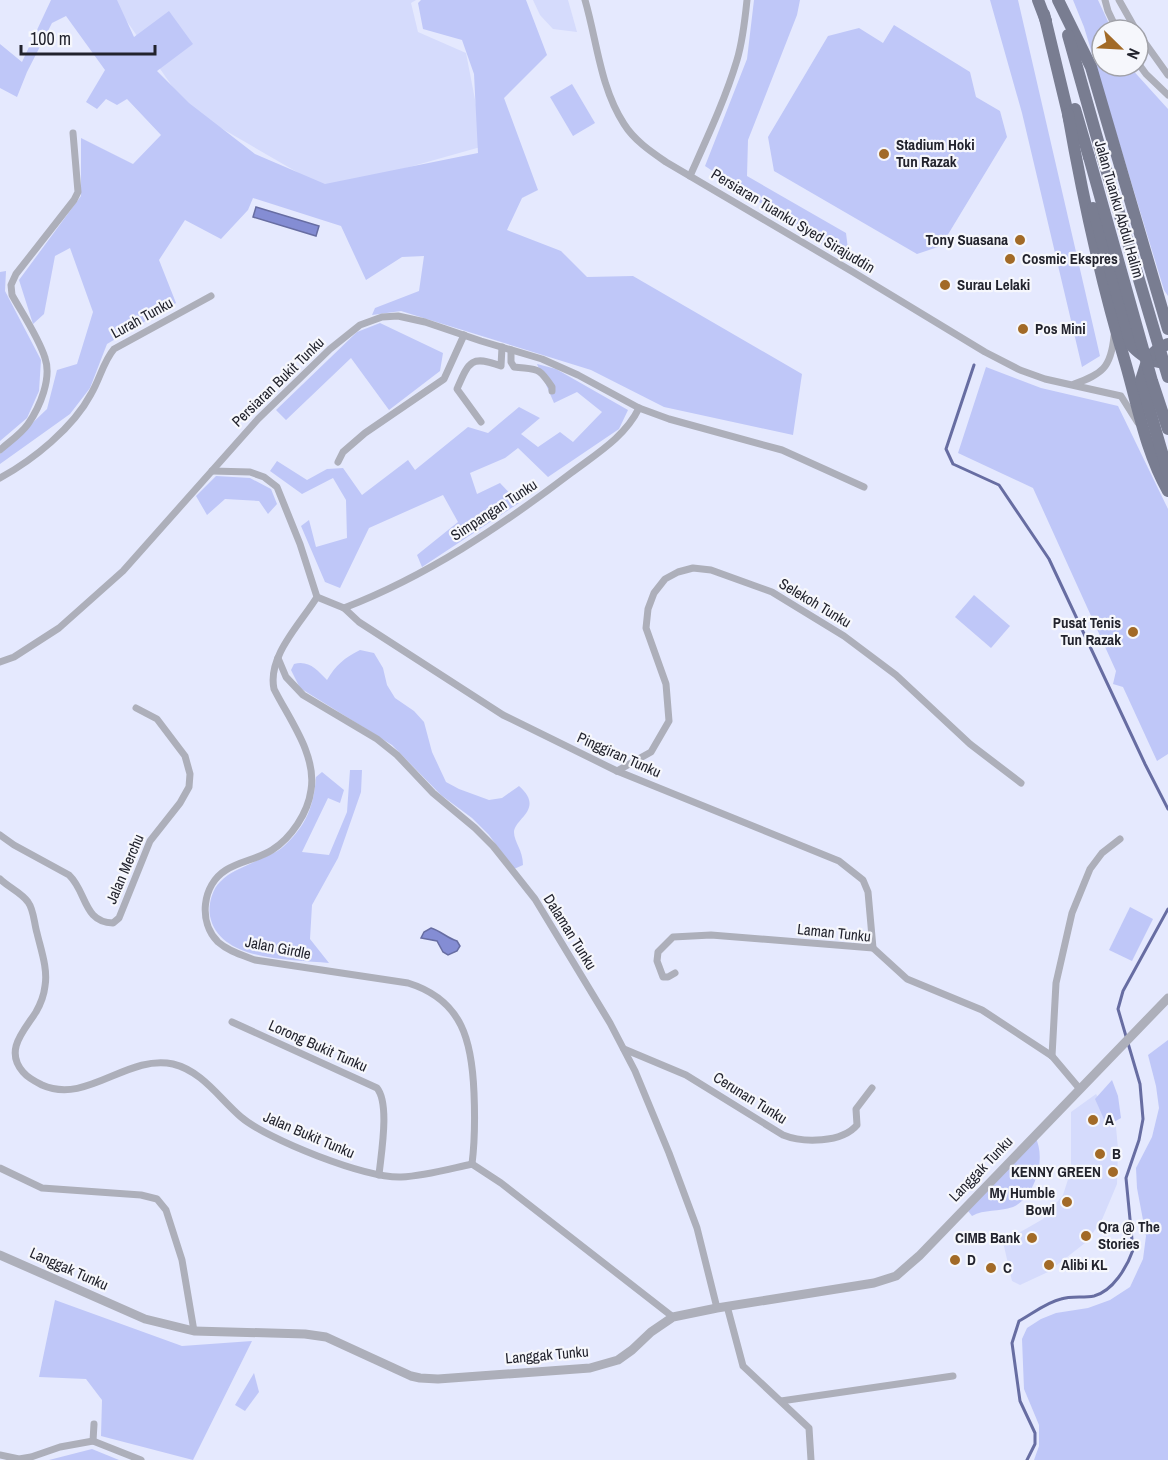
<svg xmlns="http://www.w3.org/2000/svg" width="1168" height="1460" viewBox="0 0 1168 1460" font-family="'Archivo Narrow',sans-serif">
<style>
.built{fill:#d5dbfc}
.green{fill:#bfc7f8}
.water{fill:#848dd4;stroke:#676da2;stroke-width:1.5}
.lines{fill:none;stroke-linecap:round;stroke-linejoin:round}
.stream{stroke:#676da2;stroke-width:3}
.minor{stroke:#adafba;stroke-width:7}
.tertiary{stroke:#adafba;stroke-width:9}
.primary{stroke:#797d91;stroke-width:12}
.primary-bridge{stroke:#797d91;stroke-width:12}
.poi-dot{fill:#a26a27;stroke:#f6f7fc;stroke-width:2}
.labels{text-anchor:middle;stroke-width:4.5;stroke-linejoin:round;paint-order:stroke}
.poi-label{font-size:15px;font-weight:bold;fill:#22232d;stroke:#f6f7fc;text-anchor:start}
.street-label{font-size:15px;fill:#22232d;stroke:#f6f7fc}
</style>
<rect width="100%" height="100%" fill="#e5e9fe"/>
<g class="built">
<polygon points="112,0 416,0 411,3 418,32 466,53 484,146 328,190 188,109"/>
<polygon points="533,0 568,0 577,32 553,29 540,15"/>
<polygon points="1096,1094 1116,1127 1118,1149 1117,1184 1101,1222 1085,1243 1048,1272 1020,1285 1012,1281 1003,1242 1043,1219 1063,1195 1071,1170 1071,1112"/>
</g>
<g class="green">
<polygon points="51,0 117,0 134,37 169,11 193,44 157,71 189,103 255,154 325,184 478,153 474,74 462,40 423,29 418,3 421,0 526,0 547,55 504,98 538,190 522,198 507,230 561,251 587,277 633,276 802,374 793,435 664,407 591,370 401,311 372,315 375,308 419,291 424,256 402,257 366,280 341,226 253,198 248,210 221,239 185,220 159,260 176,303 107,344 90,388 70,414 0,464 0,454 47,409 57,370 77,364 93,312 70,248 55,256 44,314 33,324 19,280 81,196 81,138 133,164 161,135 127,99 117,105 106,99 97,109 86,102 105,70 66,16 52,23 27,72 17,97 0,88 0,44 22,62"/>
<polygon points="754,0 800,0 797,15 748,140 747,176 846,233 849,257 837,254 705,166 747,59"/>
<polygon points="990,0 1018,0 1100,356 1082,367 1022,113"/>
<polygon points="1073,0 1098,0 1112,30 1102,30 1102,66 1129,66 1168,109 1168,296 1164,290 1084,27"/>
<polygon points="894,25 970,72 976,97 1000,111 1007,137 941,246 917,254 774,171 768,137 828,36 859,28 883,43"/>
<polygon points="572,84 595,123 573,136 550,97"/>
<polygon points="6,271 5,291 41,360 39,391 27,418 0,441 0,272"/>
<polygon points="380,323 443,353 440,371 389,410 351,358 286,420 276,410 357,332"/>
<polygon points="537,364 556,369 628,410 619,429 548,477 518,448 505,458 470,473 477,494 500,483 519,503 422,567 417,555 458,522 443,495 369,528 340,588 325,582 301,526 309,520 316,547 347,538 346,500 333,478 302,494 270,471 277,461 307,480 327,469 343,468 362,495 408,460 415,470 468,427 488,433 519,407 540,418 521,434 538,447 560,432 573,442 602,412 577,392 554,403"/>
<polygon points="986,367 1041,388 1118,406 1168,509 1168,754 1157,761 1123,687 1113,684 1116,671 1033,488 958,453"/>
<polygon points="216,476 250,478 271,489 277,504 268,514 259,501 225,499 207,515 196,496"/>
<polygon points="974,595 1010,626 991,648 955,617"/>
<path d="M360,650L374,653L383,668L387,685L395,698L414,711L424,722L432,752L446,782L459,789L489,800L502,798L519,786C545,809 515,818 514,832C514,842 523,850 523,865L514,869L489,835L472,818L441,795L392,745L300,688L291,670L294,664C309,660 317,670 327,680C336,665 344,658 360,650Z"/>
<path d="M350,770H362L361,792L338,858L312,905L310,939L329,963C292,959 219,962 210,916C208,906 212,889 220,882C229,872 244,867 256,861C264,857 277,853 284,846C306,826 314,806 316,777L322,772L344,790L340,803L328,798L302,852L329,855L347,812Z"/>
<polygon points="1130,907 1153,919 1132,961 1109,950"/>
<polygon points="1168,1040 1168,1460 1034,1460 1039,1446 1039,1425 1024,1389 1022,1339 1027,1328 1041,1319 1056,1313 1088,1308 1110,1300 1130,1287 1143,1259 1146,1236 1137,1188 1136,1168 1152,1137 1159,1108 1156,1086 1148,1055"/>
<polygon points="1112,1080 1118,1096 1121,1118 1107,1126 1095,1099"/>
<path d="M1035,1137C1047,1157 1035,1198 1013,1207C999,1212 984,1209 972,1216L968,1211Z"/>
<polygon points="55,1300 182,1346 252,1341 193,1460 101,1436 102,1400 86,1379 39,1377"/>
<polygon points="254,1373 259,1392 245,1411 235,1405"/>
<polygon points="92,1449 119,1460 49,1460"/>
</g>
<g class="water">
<polygon points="256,207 319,226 316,236 253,217"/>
<path d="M431,928C441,931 447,938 457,941L460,946L457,951L448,955L443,952L437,941L421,938L424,932Z"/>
</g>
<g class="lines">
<g class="stream">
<polyline points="974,365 946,449 953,464 999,485 1049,559 1145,764 1168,809"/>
<path d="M1027,1460L1035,1444V1433L1020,1401L1012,1343L1019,1321C1032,1314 1047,1302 1061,1299C1071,1296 1084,1298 1094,1296C1113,1291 1127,1267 1133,1250L1126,1178L1139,1140L1143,1119L1140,1084L1118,1009L1123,991L1168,909"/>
</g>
<g class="minor">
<path d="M585,0C597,41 600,87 624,124C634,140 650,151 666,162L853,272L985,352L1020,370L1045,379L1121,396L1138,423"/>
<polyline points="1105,0 1108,11 1117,30"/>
<polyline points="1119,0 1136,30"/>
<polyline points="1138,33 1168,75"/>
<polyline points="1138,63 1146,74 1168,95"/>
<path d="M690,176C707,138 725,100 737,60C743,40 745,20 747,0"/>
<path d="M511,350V362L514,367C538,370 538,366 552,387V391"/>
<path d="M1074,384C1102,374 1111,368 1114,336"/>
<path d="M481,422L457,389C469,361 471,355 501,366L502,347"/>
<path d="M0,450C9,442 21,434 28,424C40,407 52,378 45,358C39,338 22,313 12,295L11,285L16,274L74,200L78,192L73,133"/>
<polyline points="338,462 343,452 365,433 444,379 464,335"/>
<path d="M212,471L250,472L264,477L277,487L300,544L317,597C301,623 267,656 274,689C289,719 317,755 311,790C308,813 291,838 272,850C258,859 240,861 226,870C202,885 198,922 218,942C228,951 242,955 255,960L408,983C463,1000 472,1042 474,1093C475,1117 475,1140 472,1164"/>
<path d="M0,478C33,460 73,428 91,394C100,379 103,362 114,349L211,296"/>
<polyline points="317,597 344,608 359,622 503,715 617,771 839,861 863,880 868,892 873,948"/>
<path d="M344,608C427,576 500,527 571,473C596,454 625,437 639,408"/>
<polyline points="278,658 286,677 303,695 377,739 397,755 433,793 475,828 493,846 535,899 610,1023 635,1071 669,1153 697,1228 717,1308"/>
<polyline points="0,662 14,657 59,628 123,571 258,419 330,349 360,325 382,317 398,316 425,322 481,341 542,359 578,375 639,408 669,419 782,450 864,487"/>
<polyline points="617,771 651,752 669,721 666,684 646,628 648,609 654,593 665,579 678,572 693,568 711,570 772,592 844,636 896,675 970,744 1021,783"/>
<path d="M0,835L14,845L69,875C87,892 83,922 113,923L119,918L150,841L180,803L189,787L190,774L185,756L157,719L136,708"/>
<path d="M0,879C8,887 22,893 28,902C34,910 34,923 37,933C41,950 48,969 45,986C44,995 40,1005 36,1012C24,1031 4,1050 23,1072C28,1078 36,1082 42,1085C87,1105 127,1054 173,1064C202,1071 219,1098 241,1117C268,1140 365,1178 401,1177C425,1176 449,1169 472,1164L501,1183L673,1317"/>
<polyline points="675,973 668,977 663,977 657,961 658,952 673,937 711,935 873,948 907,979 982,1010 1052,1056 1079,1088"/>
<path d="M232,1022L377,1088C390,1104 381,1154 379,1175"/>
<path d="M624,1049L686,1075L783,1135C803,1143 842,1143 857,1125L856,1109L872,1088"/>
<polyline points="1052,1056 1056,983 1072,913 1090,869 1102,853 1120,839"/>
<polyline points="0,1168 42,1188 141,1195 157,1199 166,1210 182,1260 194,1331"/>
<polyline points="727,1306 743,1366 809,1428 811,1460"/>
<polyline points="781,1401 953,1376"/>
<polyline points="93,1441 94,1424"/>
<polyline points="0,1455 19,1459 31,1457 60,1447 93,1441 141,1460"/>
</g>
<polyline class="tertiary" points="0,1255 145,1319 194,1331 305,1334 326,1337 411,1376 420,1378 438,1379 590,1368 618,1360 632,1350 651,1332 673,1317 717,1308 874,1283 896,1276 919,1256 1168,998"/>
<g class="primary">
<polyline points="1038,0 1046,21"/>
<polyline points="1058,0 1091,67 1168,329"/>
<polyline points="1044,14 1070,122"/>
<polyline points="1068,35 1101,152"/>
<polyline points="1075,109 1089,157"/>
<path d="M1068,114C1083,199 1101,282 1126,365C1138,407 1146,452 1168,491"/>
<path d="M1093,208L1131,345C1141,356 1153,364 1168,362"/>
<polyline points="1168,344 1159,348 1148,358 1141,380 1168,473"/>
</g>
<g class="primary-bridge">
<polyline points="1101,152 1168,377"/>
<polyline points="1089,157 1152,381 1168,429"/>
</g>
</g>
<g class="poi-dot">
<circle cx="884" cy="154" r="6"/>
<circle cx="1020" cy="240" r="6"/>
<circle cx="1010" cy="259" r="6"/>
<circle cx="945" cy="285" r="6"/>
<circle cx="1023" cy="329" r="6"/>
<circle cx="1133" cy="632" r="6"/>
<circle cx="1093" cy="1120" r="6"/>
<circle cx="1100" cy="1154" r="6"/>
<circle cx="1113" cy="1172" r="6"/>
<circle cx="1067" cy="1202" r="6"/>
<circle cx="1086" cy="1236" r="6"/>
<circle cx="1032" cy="1238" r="6"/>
<circle cx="955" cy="1260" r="6"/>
<circle cx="1049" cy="1265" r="6"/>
<circle cx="991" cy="1268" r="6"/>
</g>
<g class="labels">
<g class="poi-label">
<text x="896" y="150">Stadium Hoki<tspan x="896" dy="17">Tun Razak</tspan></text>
<text x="1008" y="245" text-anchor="end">Tony Suasana</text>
<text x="1022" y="264">Cosmic Ekspres</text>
<text x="957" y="290">Surau Lelaki</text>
<text x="1035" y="334">Pos Mini</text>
<text x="1121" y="628" text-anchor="end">Pusat Tenis<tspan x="1121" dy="17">Tun Razak</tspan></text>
<text x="1105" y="1125">A</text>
<text x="1112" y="1159">B</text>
<text x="1101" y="1177" text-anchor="end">KENNY GREEN</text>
<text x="1055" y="1198" text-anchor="end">My Humble<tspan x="1055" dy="17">Bowl</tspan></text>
<text x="1098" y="1232">Qra @ The<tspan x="1098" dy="17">Stories</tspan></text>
<text x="1020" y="1243" text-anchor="end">CIMB Bank</text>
<text x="967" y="1265">D</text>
<text x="1061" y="1270">Alibi KL</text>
<text x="1003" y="1273">C</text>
</g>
<g class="street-label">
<text transform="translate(1119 209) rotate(74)" y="5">Jalan Tuanku Abdul Halim</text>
<text transform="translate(793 221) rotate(31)" y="5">Persiaran Tuanku Syed Sirajuddin</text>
<text transform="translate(142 318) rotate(-29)" y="5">Lurah Tunku</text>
<text transform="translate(278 382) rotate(-44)" y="5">Persiaran Bukit Tunku</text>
<text transform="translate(494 510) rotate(-33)" y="5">Simpangan Tunku</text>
<text transform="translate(815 603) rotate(31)" y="5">Selekoh Tunku</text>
<text transform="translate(619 755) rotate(24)" y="5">Pinggiran Tunku</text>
<text transform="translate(125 869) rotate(-67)" y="5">Jalan Merchu</text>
<text transform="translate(570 932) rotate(58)" y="5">Dalaman Tunku</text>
<text transform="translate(834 933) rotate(6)" y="5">Laman Tunku</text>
<text transform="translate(278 948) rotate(11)" y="5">Jalan Girdle</text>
<text transform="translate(318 1046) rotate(24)" y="5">Lorong Bukit Tunku</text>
<text transform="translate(750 1098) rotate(32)" y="5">Cerunan Tunku</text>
<text transform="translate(309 1135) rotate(23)" y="5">Jalan Bukit Tunku</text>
<text transform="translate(981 1169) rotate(-46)" y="5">Langgak Tunku</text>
<text transform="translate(69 1269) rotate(24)" y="5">Langgak Tunku</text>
<text transform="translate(547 1355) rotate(-5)" y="5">Langgak Tunku</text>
</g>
</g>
<g transform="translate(1120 48) rotate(114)"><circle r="28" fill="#f6f7fc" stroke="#a1a2a9" stroke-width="1.5"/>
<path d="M0-4.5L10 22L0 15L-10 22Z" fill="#a26a27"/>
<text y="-9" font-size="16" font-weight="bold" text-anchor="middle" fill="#22232d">N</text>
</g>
<path d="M21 45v9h134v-9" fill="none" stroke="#22232d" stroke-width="3"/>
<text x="30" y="45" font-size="18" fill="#22232d" stroke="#f6f7fc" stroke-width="4.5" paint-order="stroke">100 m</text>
</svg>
